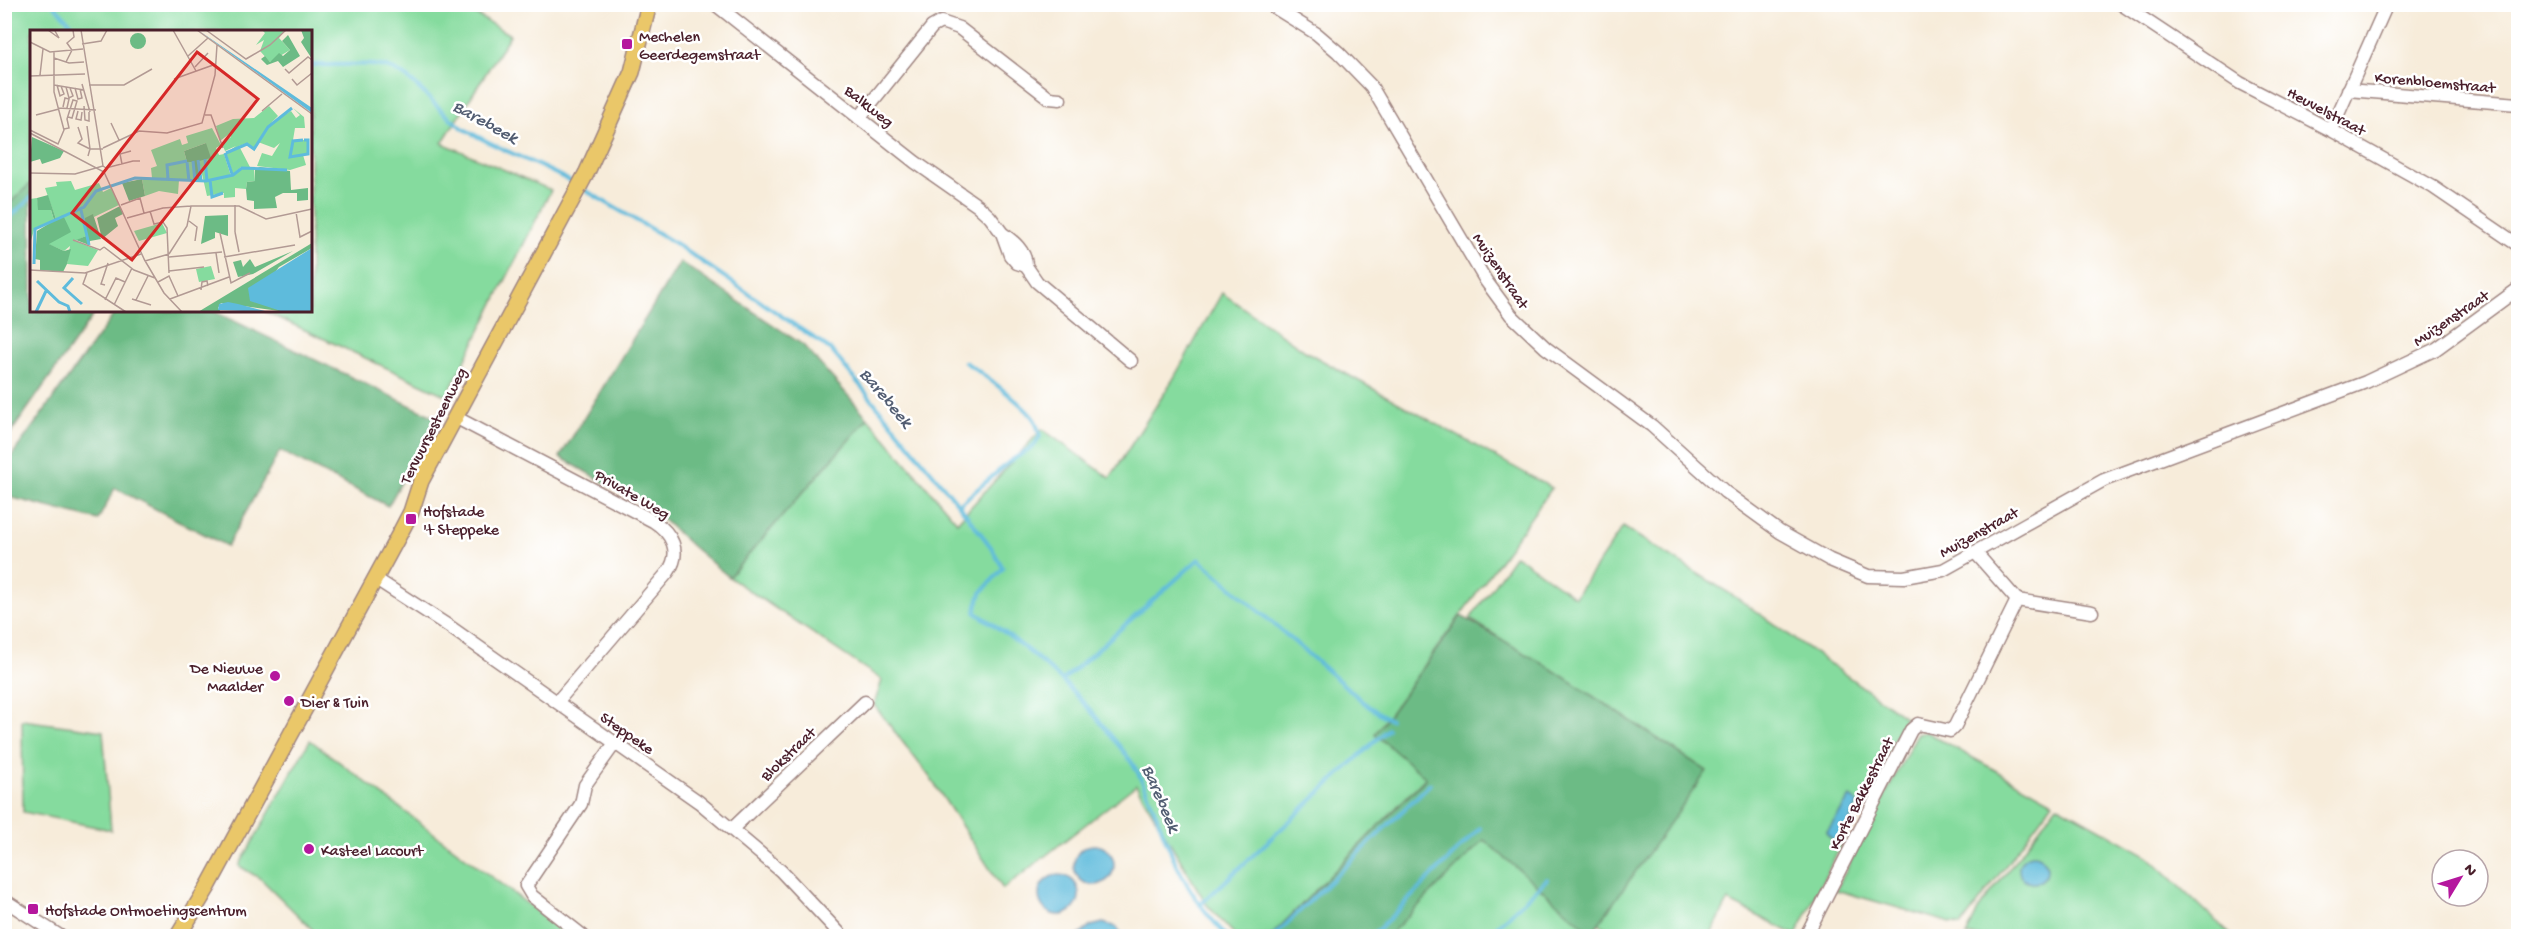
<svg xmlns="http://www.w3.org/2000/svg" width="2523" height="941" viewBox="0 0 2523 941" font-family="'Gochi Hand',sans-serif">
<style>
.green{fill:#85db9e;stroke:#687d64;stroke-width:1.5}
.forest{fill:#6cbb85;stroke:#5b6d58;stroke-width:1.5}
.water{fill:#5ebbdc;stroke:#546d84;stroke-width:1.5}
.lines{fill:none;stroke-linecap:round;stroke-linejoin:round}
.stream{stroke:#5ebbdc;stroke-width:4}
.minor-casing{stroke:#a08682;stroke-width:15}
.major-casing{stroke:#a08682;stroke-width:18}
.minor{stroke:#fff;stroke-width:12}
.major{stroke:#eac769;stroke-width:15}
.poi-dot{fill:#b5179e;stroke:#fff;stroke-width:2}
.labels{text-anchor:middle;stroke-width:5;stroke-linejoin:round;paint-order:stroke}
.poi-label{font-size:16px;fill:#4a1f2b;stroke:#fff;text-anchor:start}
.street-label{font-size:16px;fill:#4a1f2b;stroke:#fff}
.water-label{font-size:18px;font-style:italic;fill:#525d72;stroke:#fff}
.inset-river{fill:none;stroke:#5ebbdc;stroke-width:3}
.inset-road{fill:none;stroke:#b29a94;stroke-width:1.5}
.view{fill:#d62828;fill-opacity:0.15;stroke:#d62828;stroke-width:3}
.inset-edge{fill:none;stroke:#4a1f2b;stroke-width:3}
</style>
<rect width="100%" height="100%" fill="#fff"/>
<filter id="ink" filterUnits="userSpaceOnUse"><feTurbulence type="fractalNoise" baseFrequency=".0167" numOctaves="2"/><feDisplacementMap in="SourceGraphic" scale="12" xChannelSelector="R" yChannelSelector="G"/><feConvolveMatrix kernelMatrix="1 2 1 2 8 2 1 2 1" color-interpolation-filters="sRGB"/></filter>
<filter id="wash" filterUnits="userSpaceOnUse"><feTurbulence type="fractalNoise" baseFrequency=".008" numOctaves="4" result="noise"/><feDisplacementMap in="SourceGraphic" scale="24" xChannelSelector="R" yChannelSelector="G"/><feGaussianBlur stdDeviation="1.35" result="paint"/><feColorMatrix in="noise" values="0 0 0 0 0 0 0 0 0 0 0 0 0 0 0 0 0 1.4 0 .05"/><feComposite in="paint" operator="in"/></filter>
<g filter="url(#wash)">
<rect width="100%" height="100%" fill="#f7ecda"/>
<g class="green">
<polygon points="5,4 460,5 510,35 442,143 551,190 447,396 264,311 310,310 310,32 32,32 31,183 5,208"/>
<polygon points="1222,293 1305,351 1552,488 1375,734 1426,777 1271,936 1236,936 1207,905 1136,785 1003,889 929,776 874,705 882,680 729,577 868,418 957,522 1042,429 1110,478 1172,381"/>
<polygon points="1623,527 1737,598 1905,717 1796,935 1728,901 1710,936 1616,936 1599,923 1596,928 1607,936 1388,936 1484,839 1652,735 1470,619 1515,555 1575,597"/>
<polygon points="22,720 103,731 111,830 23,812"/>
<polygon points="1926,732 2053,802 1961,926 1836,890 1917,734"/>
<polygon points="310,740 570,936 319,936 261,879 239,866"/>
<polygon points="2057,805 2148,856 2232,936 1966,936 1978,910"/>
</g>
<g class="forest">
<polygon points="31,183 32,310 96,311 5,441 5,208"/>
<polygon points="680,262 803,345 868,418 729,577 693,547 654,511 560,457"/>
<polygon points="117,310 213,311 437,418 388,506 280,451 227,546 115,488 98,520 5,496 5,465"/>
<polygon points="1461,616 1547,666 1707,771 1592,933 1484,840 1388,936 1271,936 1426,778 1375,734"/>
</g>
<g class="water">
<polygon points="1850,797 1858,803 1841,841 1834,841 1826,833"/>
<circle cx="1094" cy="865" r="20"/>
<circle cx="2033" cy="869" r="14"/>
<circle cx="1059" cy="895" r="20"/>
<polygon points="1103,923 1116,927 1124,936 1078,936 1091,926"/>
</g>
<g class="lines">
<g class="stream">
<polyline points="53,4 79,32"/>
<path d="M310,65C334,66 371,61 392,69C416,78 440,115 466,130C501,151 541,164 577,185"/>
<path d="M583,189L673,242L830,349L959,505L991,547L1003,568L981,593L975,612C1028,647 1074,686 1112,737C1119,746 1128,756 1134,766C1150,792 1158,822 1170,850C1183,881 1203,912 1227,936"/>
<polyline points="4,222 32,197"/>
<path d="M959,505L1009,462L1034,446L1040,436C1038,432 1038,427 1036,423C1030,408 980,372 965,362"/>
<polyline points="1063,680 1199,559 1368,706 1390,720"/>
<polyline points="1200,905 1388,729"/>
<polyline points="1274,936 1430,784"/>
<polyline points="1372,936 1480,828"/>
<polyline points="1487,936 1547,879"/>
</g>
</g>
</g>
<g filter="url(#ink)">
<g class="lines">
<g class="minor-casing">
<g id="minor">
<path d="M715,4L915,162L978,206L990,217L1002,233L1010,255L1017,263L1026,266C1026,251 1013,241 1002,233"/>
<polyline points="1269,4 1317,34 1338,52 1371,86 1486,281 1511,315 1546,348 1652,426 1725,492 1780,532 1830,560 1868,576 1904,577 1943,570 2104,480 2366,382 2436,349 2518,289"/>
<polyline points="2121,4 2240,83 2331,130 2433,187 2518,245"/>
<polyline points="2348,90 2518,104"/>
<polyline points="859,118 932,27 941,22 959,28 1049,98 1060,99"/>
<polyline points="2331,130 2387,4"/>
<polyline points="1026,266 1037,282 1131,361"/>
<path d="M455,417L653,521C672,533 682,552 668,572L557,702"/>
<polyline points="376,579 450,627 699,802 781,871 842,936"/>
<polyline points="2017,600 2092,612"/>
<polyline points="733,828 865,702"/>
<polyline points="4,900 60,936"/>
<polyline points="583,936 532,896 526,886 581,804 585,785 615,743"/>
<polyline points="1806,936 1911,730 1918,724 1950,731 1955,726 2017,600 1975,552"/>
</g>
</g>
<g class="major-casing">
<polyline id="major" points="178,936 209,885 400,533 411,512 421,481 587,172 632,72 649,4"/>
</g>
<use href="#minor" class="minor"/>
<use href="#major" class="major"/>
</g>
</g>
<g class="poi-dot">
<rect x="621" y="38" width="12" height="12" rx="3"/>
<rect x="405" y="513" width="12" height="12" rx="3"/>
<circle cx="275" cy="676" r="6"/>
<circle cx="289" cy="701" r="6"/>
<circle cx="309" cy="849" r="6"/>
<rect x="27" y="903" width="12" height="12" rx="3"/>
</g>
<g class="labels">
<g class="poi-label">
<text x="639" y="41">Mechelen<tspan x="639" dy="18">Geerdegemstraat</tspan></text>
<text x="423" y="516">Hofstade<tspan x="423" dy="18">'t Steppeke</tspan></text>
<text x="263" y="673" text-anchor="end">De Nieuwe<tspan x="263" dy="18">Maalder</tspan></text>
<text x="301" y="707">Dier &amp; Tuin</text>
<text x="321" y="855">Kasteel Lacourt</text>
<text x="45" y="915">Hofstade Ontmoetingscentrum</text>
</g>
<g class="street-label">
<text transform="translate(2435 81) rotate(5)" y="6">Korenbloemstraat</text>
<text transform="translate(870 105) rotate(38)" y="6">Balkweg</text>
<text transform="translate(2327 110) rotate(28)" y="6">Heuvelstraat</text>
<text transform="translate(1502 270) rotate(56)" y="6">Muizenstraat</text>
<text transform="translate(2450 317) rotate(-34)" y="6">Muizenstraat</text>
<text transform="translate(432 425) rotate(-63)" y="6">Tervuursesteenweg</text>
<text transform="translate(633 493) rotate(30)" y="6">Private Weg</text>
<text transform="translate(1978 531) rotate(-29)" y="6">Muizenstraat</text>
<text transform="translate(628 732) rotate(35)" y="6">Steppeke</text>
<text transform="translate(787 753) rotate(-44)" y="6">Blokstraat</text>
<text transform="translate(1860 793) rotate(-63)" y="6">Korte Bakkestraat</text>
</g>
<g class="water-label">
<text transform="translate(486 121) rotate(29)" y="6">Barebeek</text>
<text transform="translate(887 397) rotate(50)" y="6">Barebeek</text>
<text transform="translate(1162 798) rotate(67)" y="6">Barebeek</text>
</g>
</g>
<g transform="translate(30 30)">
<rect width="282" height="282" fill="#f7ecda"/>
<path d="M232,0H255L249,8L260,20L240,32L230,21L234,10L226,15L235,3ZM239,76L248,86L241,93L261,81L266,88L270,85L263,78L274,87L275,98H265L263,110H278V124L273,125L276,135L260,140L227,136L232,123L242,126L250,113L244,118L228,112L224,118L217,113L209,116L221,139L211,137L203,144L196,123L206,116L195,121L192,114L201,107L199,104L190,111L186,96L203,89L224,88ZM182,98L191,115L186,118L189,125L194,124L201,146L212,139H224L225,151L217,152L216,159L205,158V167L194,168V163L177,166L169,131L176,113L154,121L157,132L162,131L165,151L149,150L148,164L129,161L115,166L112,149L122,148L121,138L127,136L121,120L150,109L152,115L158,113L156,106ZM41,151L45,160L69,153L73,162L81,158L89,175L64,187L63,185L56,206L45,211L68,220L58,236L37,234L40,216L34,221L18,214L33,186L26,189L15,158L27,156L26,152ZM7,168L9,180H21L24,190L4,200L0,214V169ZM132,193L137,203L109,211L104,201ZM181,236L185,249L169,252L166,239Z" fill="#85db9e"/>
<path d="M271,0H282V29L271,12L274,8ZM100 11a8 8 0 1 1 16 0a8 8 0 1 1-16 0ZM258,5L270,26L253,37L248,31L237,35L231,29L235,26L240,32L249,23L253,26L260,20L252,11ZM2,107L34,121L30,128L12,134L10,129L0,132ZM176,113L181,128L169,131L172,150L165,151L162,132H157L154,121ZM230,137L260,141L261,160L278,158V170L267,171V163H253L245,167L247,178L224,179V171L217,170L216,159L217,152L225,151V139ZM112,149L115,166L99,171L92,153ZM18,165L26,189L24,190L21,180H8L7,168ZM90,176L93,184L85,188L88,196L72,209L67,188ZM63,184L71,209L60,211L59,215L46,210L56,206L55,188ZM33,185L41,202L19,214L34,221L41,219L37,234L33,242L10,240V230L5,229L7,201ZM198,185V206L185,202V208L171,214L175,186ZM282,213V218L249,237L223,271L256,282L191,273L188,278L191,282H168ZM263,221L223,244L208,247L203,232L211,230L213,237L220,229L225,237Z" fill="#6cbb85"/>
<path d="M168,0L282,78V83ZM282,218V282H254L220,271L218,258ZM198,272L208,274L239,282L188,280L189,274Z" fill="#5ebbdc"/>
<path class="inset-river" d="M273,110L263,111L260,127L278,124V110H274M195,123L202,144M196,123L217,114L224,119L238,97L262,78M175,129L177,151M168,130L171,150M163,131L165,151M157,132L159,151M138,149L137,135L157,131M180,150L182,167L193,163M51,180L59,215M4,234L5,199L54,177L66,161L105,148L176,151L203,145L212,138L257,140M43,248L34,258L52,274M7,251L29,272L38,276L40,282M6,282L16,261"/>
<path class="inset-road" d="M18,0L29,8L25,1M143,0L166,41M167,0L282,84M176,0L216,29L240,15L256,0M0,12L20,22L53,19M52,14L71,11L77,0M158,26L178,8M24,28L39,33L54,32M36,32L42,20L37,13L44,7L43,0M165,37L178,23M255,39L259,43L278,27L282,30M10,45L13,19M0,46L55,44M144,49L186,34M262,49L267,55L282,43M52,54L60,82M24,55L54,60M27,55L30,66L34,64L31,56M59,55H94L122,39M36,57L39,68L43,66L40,58M45,58L48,69L52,68L50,59M54,76L55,90L59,91V82M33,77L35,68L39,69L37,78M28,78L66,80M48,81L46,89L51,90L52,82M232,81L252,64M6,85L29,79M175,85H181L193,118M81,93L89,110M57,96L60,119H73M48,97L52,109L48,113L60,119L58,126M34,99L39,98L37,89L43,70L47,71L42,88L38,87M0,100L28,114L34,100L24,62V22M0,103L74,142L115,231M73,118L109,101L137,103L172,93L185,45L187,15M92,134L90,124L101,121M73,136L76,138L103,131H110H106M0,143L45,144L73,136L51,0M91,175L110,168L114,183M205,175V202V197M120,181L124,194L133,192L137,198L139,243M266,182L270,207L282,201M97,188L133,178L161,176M159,191L167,197L165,211M205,202L209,222M190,203L201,253L220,243M43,210L70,220L74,217M74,217L104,240L125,248M186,223L189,243M139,224L157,196L161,176H209L236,189L282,179M139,227L192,222M194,227L265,215M114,229L134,263L152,282M115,231L139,224M0,240L55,243L111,224M139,241L174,237M57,243L53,254L96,282M128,252L139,246L148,266M75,255L71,254L78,233M171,260L172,252L177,251L178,256M102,269L121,275M140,269L199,247M75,270L86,248L95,252M106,270L118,246M84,275L102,238"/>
<path class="view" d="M167,22L228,69L102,230L42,183Z"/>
<rect width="282" height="282" class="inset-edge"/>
</g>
<rect width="2523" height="941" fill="none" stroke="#fff" stroke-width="24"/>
<g transform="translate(2460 878) rotate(52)"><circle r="28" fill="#ffffff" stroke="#b7a5aa" stroke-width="1.5"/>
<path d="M0-4.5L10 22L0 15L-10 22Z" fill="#b5179e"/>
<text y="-9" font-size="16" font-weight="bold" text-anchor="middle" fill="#4a1f2b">N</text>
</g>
</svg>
